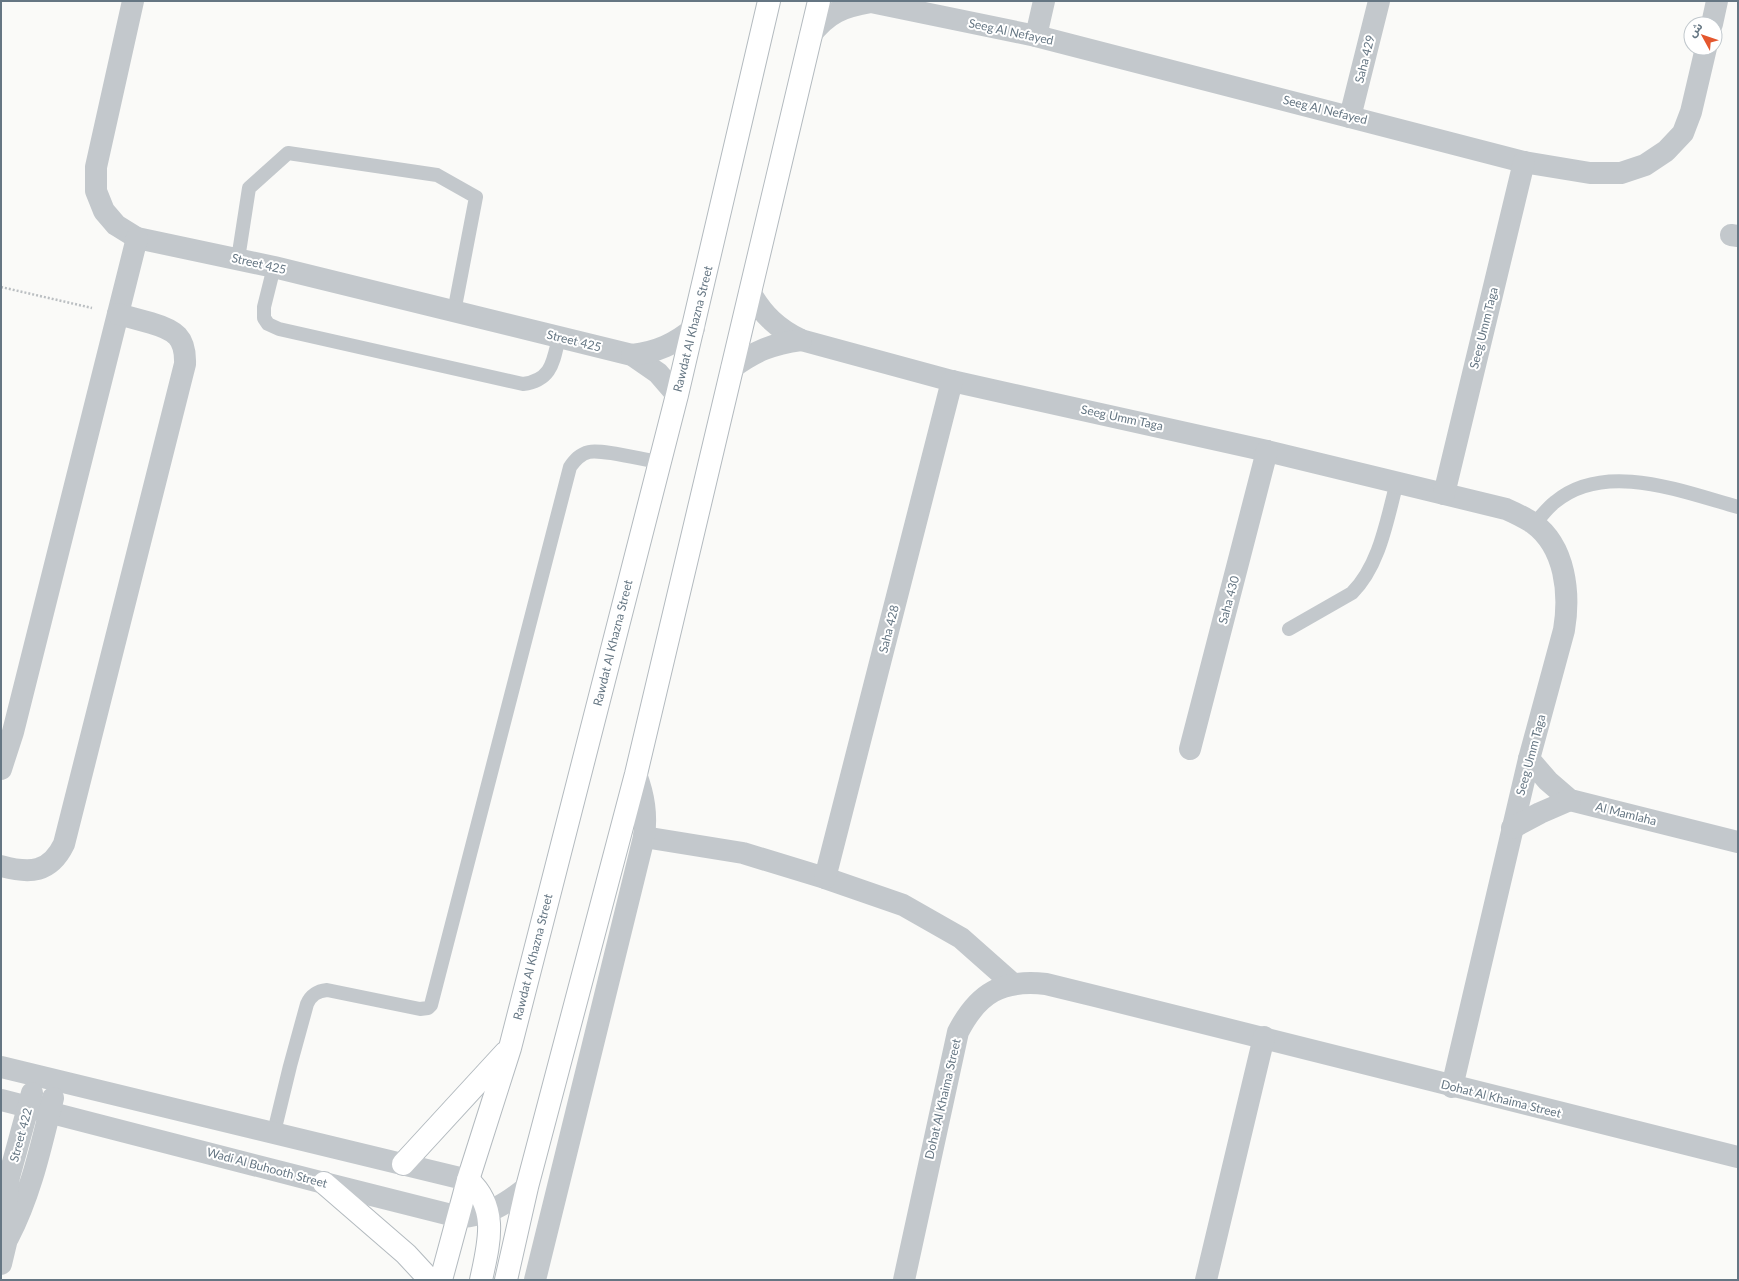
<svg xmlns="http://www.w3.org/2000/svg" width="1739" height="1281" viewBox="0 0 1739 1281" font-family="Lato,'Noto Sans Arabic',sans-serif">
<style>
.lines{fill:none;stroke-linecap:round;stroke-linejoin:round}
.secondary-casing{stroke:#b3babf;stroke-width:24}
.path{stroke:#bbbfc2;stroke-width:2.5;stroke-dasharray:2 2;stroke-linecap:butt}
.lane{stroke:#c3c8cc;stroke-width:14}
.street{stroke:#c3c8cc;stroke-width:22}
.secondary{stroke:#fff;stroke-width:22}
.labels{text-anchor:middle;stroke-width:4;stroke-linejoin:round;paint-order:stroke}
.street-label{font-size:12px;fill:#657683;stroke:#fff}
</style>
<rect width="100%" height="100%" fill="#fafaf8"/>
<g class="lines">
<g class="secondary-casing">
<g id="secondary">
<polyline points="403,1164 505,1053"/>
<path d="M468,1180C499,1208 489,1243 481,1280"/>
<polyline points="324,1183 406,1254 430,1280"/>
<polyline points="441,1280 468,1180 510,1048 677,395 769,1"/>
<polyline points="506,1280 527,1187 636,774 819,1"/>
</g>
</g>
<polyline class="path" points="1,287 92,308"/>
<g class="lane">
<polyline points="238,259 249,188 288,153 437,175 476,197 454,312"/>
<path d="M274,267L264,307V318L268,324L279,329L523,384C552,380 553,362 559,337"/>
<path d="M1534,524C1541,517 1547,508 1555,502C1605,460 1683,492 1738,507"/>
<path d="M1289,629L1352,593C1380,565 1387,519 1397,482"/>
<path d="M274,1132L290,1066L307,1004C311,995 317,991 327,990L420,1009L428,1008L431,1005L570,467C575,460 580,454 589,452C602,449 644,460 660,462"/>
</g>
<g class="street">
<polyline points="133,1 96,167 96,191 104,211 116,225 137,238 274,267 632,355 658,373 677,395"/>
<polyline points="1712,24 1717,1"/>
<path d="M810,36C828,12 843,7 871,2L1036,36L1524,162L1590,173H1621L1645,165L1666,151L1683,133L1691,112L1706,48"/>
<polyline points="1036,36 1044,1"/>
<polyline points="1350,117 1379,1"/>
<polyline points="1731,235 1738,236"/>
<path d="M750,292C763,315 778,329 801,340L952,381L1267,451L1506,509C1515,513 1525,518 1533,523C1566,547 1570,594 1564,630L1529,759L1452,1087"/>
<path d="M632,355C657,352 675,344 694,328"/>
<path d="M732,368C755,351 772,344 801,340"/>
<polyline points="1444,494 1524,162"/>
<polyline points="1190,749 1267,451"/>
<polyline points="1529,759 1548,781 1570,800 1738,842"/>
<polyline points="1,769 13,732 137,238"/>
<polyline points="1512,828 1540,813 1570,800"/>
<polyline points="644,837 743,853 825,878 903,905 961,938 1013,984"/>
<path d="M1,866C30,874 50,873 64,844L185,364C186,337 175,330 151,323C140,320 129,317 118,314"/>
<polyline points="825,878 952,381"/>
<polyline points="1,1067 468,1180"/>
<path d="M1,1100L324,1183L459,1217C487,1216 506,1204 527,1187"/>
<path d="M8,1238C31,1194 41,1146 53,1098"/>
<polyline points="1,1264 6,1243 6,1206 9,1177 32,1093"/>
<path d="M535,1280L644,837C647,814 644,796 636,774"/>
<path d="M904,1280L958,1032C978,993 1002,979 1046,984C1277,1040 1507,1100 1738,1157"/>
<polyline points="1206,1280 1264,1037"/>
</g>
<use href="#secondary" class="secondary"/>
</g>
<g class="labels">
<g class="street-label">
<text transform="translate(1011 32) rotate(12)" y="4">Seeg Al Nefayed</text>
<text transform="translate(1365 59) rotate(-76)" y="4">Saha 429</text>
<text transform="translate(1325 110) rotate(14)" y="4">Seeg Al Nefayed</text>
<text transform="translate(259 264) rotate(13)" y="4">Street 425</text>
<text transform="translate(1484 328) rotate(-76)" y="4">Seeg Umm Taga</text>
<text transform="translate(693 329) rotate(-76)" y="4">Rawdat Al Khazna Street</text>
<text transform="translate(574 341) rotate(14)" y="4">Street 425</text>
<text transform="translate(1122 418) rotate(12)" y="4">Seeg Umm Taga</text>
<text transform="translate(1229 600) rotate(-75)" y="4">Saha 430</text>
<text transform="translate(889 629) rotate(-76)" y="4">Saha 428</text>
<text transform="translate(613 643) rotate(-76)" y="4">Rawdat Al Khazna Street</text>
<text transform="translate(1531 755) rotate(-75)" y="4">Seeg Umm Taga</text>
<text transform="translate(1626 814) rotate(14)" y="4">Al Mamlaha</text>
<text transform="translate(533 957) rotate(-76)" y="4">Rawdat Al Khazna Street</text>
<text transform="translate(943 1099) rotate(-77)" y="4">Dohat Al Khaima Street</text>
<text transform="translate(1501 1099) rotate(14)" y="4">Dohat Al Khaima Street</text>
<text transform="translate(21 1135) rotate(-75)" y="4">Street 422</text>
<text transform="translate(267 1168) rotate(15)" y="4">Wadi Al Buhooth Street</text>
</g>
</g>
<rect width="1739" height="1281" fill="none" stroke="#657683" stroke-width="4"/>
<g transform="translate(1703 36) rotate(310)"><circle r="19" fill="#ffffff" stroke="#c1c8cd"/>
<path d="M0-3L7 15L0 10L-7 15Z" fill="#e4572e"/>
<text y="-6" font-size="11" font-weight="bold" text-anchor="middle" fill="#657683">ش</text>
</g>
</svg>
